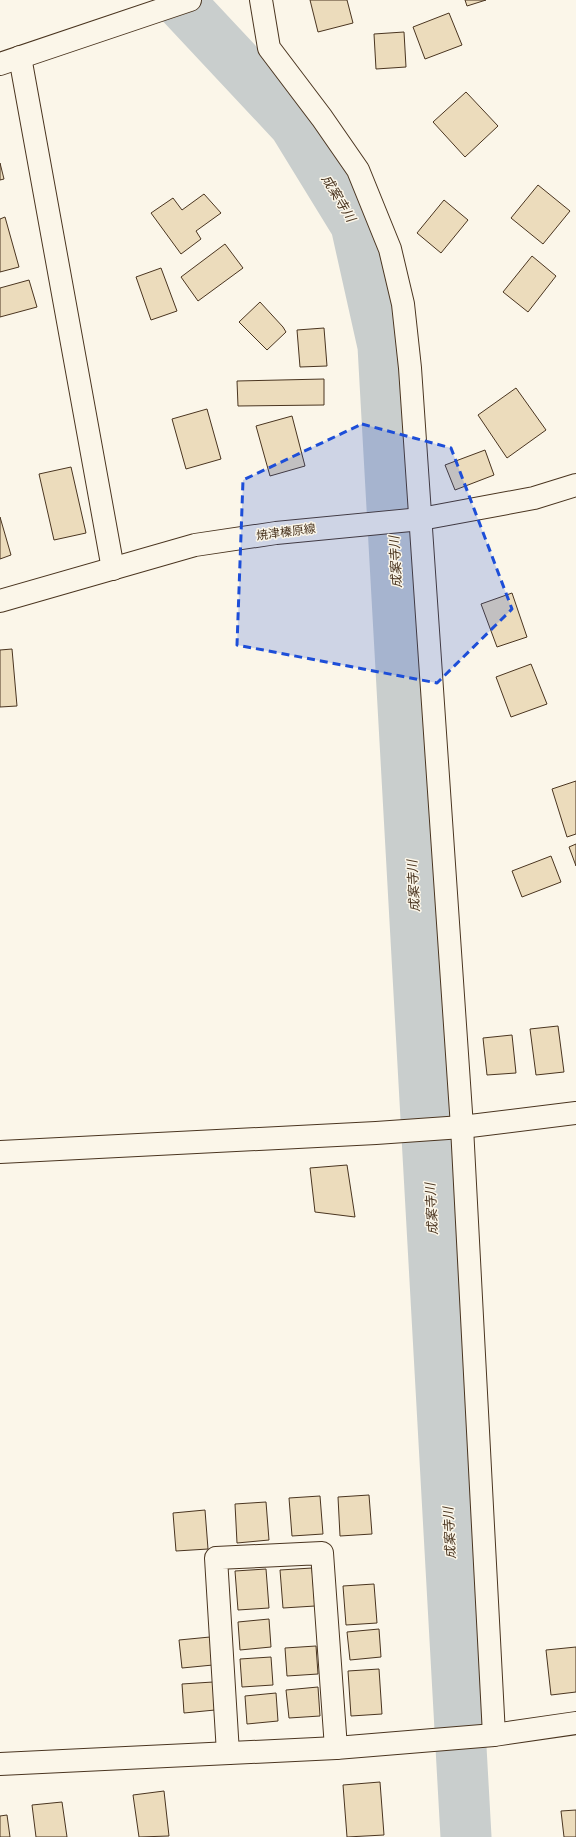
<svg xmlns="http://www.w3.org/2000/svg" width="576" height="1837" viewBox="0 0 576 1837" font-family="Signika,'Noto Sans JP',sans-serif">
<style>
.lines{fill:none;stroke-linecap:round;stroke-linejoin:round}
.river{stroke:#c9cecd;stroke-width:51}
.building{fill:#ecdcbc;stroke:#4a3520}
.minor-casing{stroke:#4a3520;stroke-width:24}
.tertiary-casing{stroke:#4a3520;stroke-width:24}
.primary-casing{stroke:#4a3520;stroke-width:24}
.minor{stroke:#fbf6e9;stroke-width:22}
.tertiary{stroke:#fbf6e9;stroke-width:22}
.primary{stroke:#fbf6e9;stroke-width:22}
.marked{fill:#1d4ed8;fill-opacity:0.2;stroke:#1d4ed8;stroke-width:3;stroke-dasharray:8 5;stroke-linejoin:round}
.labels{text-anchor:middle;stroke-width:3;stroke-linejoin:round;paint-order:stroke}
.street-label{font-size:12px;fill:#4a3520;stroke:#fbf6e9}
.water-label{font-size:13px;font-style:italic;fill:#4a3520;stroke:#fbf6e9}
</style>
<rect width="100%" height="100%" fill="#fbf6e9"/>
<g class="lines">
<polyline class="river" points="178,0 294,124 356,225 383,346 466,1837"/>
</g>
<g class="building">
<polygon points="310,0 347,0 353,23 318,32"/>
<polygon points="465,0 486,0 467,6"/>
<polygon points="449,13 462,45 425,59 413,27"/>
<polygon points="404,32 406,67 376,69 374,34"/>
<polygon points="466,92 498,126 465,157 433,122"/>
<polygon points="0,163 4,179 0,180"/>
<polygon points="538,185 570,211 543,244 511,218"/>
<polygon points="204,194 221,213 196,231 201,239 181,254 151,213 173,198 182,210"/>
<polygon points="444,200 468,220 441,253 417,233"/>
<polygon points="5,217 19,267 0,272 0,219"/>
<polygon points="225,244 243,268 198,301 181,277"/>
<polygon points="532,256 556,276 528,312 503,292"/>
<polygon points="161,268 177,311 151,320 136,277"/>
<polygon points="29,280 37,307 0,317 0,288"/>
<polygon points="260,302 283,327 286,332 267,350 239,322"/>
<polygon points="324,328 327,366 300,367 297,330"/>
<polygon points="324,379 324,405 238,406 237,381"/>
<polygon points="516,388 546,430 507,458 478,415"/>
<polygon points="207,409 221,459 186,469 172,419"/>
<polygon points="292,416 305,466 270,476 256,426"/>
<polygon points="485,450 494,475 455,490 445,465"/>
<polygon points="71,467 86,533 54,540 39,474"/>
<polygon points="0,517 11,555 0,559"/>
<polygon points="512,593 527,637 497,647 481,604"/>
<polygon points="12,649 17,706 0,707 0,650"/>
<polygon points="531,664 547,704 511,717 496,677"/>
<polygon points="576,781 576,834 567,837 552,789"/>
<polygon points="576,844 576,866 569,847"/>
<polygon points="551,856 561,882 522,897 512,871"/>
<polygon points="558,1026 564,1072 536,1075 530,1029"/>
<polygon points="512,1035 516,1073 487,1075 483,1038"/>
<polygon points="347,1165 355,1217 315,1212 310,1168"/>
<polygon points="369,1495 372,1534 340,1536 338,1497"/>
<polygon points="320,1496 323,1534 292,1536 289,1498"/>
<polygon points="266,1502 269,1540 237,1543 235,1504"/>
<polygon points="205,1510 208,1549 176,1551 173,1513"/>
<polygon points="312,1568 315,1606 283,1608 280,1570"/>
<polygon points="266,1569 269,1608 238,1610 235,1571"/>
<polygon points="374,1584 377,1623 346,1625 343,1586"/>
<polygon points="269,1619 271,1647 240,1650 238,1622"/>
<polygon points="379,1629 381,1657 350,1660 347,1632"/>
<polygon points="210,1637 213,1665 182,1668 179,1640"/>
<polygon points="316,1646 318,1674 287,1676 285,1648"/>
<polygon points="576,1647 576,1692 551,1695 546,1650"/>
<polygon points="271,1657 273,1685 242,1687 240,1659"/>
<polygon points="379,1669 382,1714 351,1716 348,1671"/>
<polygon points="213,1682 215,1710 184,1713 182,1684"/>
<polygon points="318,1687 320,1716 289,1718 286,1690"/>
<polygon points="276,1693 278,1721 247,1724 245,1696"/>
<polygon points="380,1782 384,1835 347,1837 343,1785"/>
<polygon points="164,1791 169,1836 139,1837 133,1795"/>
<polygon points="62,1802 67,1837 36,1837 32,1805"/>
<polygon points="576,1810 576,1837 564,1837 561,1811"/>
<polygon points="7,1815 10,1837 0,1837 0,1816"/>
</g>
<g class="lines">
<g class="minor-casing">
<g id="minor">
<polyline points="261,0 269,48 322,118 358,170 390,249 403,304 410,368 462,1127 494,1735"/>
<polyline points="20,57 113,569"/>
<polyline points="0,64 190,0"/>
<polyline points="0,1152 376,1133 462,1127 576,1113"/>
<polyline points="228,1753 216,1558 322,1553 336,1748"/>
</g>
</g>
<g class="tertiary-casing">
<polyline id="tertiary" points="0,1764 336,1748 494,1735 576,1723"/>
</g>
<g class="primary-casing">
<polyline id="primary" points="0,601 195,545 276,533 421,519 534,498 576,485"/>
</g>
<use href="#minor" class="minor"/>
<use href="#tertiary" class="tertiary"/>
<use href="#primary" class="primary"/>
</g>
<path class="marked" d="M362,424L451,448L512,609L437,683L237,645L243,480Z"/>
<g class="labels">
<g class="street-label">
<text transform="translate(286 532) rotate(-7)" y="4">焼津榛原線</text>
</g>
<g class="water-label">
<text transform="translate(339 198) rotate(59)" y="5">成案寺川</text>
<text transform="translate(395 562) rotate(-93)" y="5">成案寺川</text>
<text transform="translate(413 886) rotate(-93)" y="5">成案寺川</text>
<text transform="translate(431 1209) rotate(-93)" y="5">成案寺川</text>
<text transform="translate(449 1533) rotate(-93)" y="5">成案寺川</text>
</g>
</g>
</svg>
